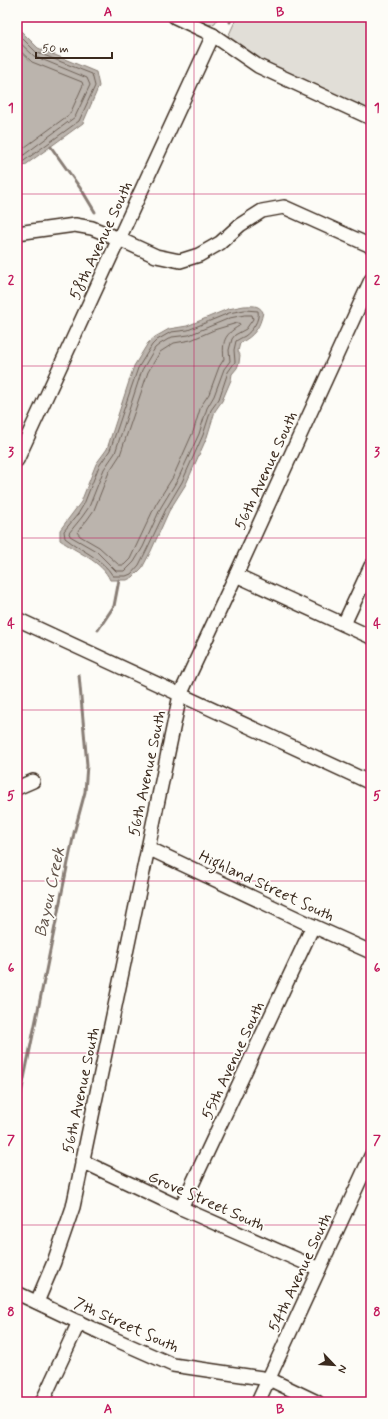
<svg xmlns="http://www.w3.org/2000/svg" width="388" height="1419" viewBox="0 0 388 1419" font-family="Mynerve,sans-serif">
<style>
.green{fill:#e1ded7;stroke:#8e847a}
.water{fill:#bbb4ad;stroke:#887d74}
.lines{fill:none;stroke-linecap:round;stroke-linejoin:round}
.shore{stroke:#6e6157;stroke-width:1}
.stream{stroke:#887d74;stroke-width:3}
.minor-casing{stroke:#3b2a1e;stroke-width:16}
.minor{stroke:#fdfcf7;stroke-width:13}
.grid{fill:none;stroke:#c2185b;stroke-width:1;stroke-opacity:0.55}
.labels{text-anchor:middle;stroke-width:3.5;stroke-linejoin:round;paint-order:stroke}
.street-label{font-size:16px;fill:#3b2a1e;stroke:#fdfcf7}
.water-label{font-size:17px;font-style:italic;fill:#615349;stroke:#fdfcf7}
.neatline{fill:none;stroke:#c2185b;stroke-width:1.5}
.grid-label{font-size:13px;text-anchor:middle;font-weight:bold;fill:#c2185b}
</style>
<rect width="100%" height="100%" fill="#fdfcf7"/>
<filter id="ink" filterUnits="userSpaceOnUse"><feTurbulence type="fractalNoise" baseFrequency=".025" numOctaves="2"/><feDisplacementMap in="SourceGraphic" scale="8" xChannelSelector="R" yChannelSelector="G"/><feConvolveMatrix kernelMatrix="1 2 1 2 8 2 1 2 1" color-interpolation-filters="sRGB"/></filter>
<g filter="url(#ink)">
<g class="green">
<polygon points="193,17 218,17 215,23 209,25"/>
<polygon points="237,17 371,17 371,111 261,61 227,39"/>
</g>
<g class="water">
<polygon points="17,27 38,48 96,72 99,86 83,123 17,171"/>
<path d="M244,306C252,306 258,304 263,312C260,328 254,336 240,343L238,351L240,355L239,363L237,368L232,374L231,380L222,401L215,411L207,437L186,484L169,511L151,551L142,568L133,577L127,580H110C102,561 76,552 60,540V530L81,502L96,464L107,449L134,366L148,343L155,337L169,329L187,326L228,309Z"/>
</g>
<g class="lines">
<g class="shore">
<polyline points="17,33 36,52 92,74 95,86 79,121 17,166"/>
<polyline points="17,40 34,56 87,78 90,85 75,117 17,160"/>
<polyline points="17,48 32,62 82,82 83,85 70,114 17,153"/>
<path d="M245,310L258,311C260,320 252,331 245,336C241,338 239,339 236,341L234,350L235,362L228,372L219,399L211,410L203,435L182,482L166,509L147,549L139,565L131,574L126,576H113C102,558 81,551 65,538L64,531L78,514L84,504L99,466L110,450L138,368L152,345L157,340L171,332L188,330L229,313Z"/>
<polygon points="245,315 252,315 253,319 246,329 235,335 232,339 229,350 230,361 224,369 214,396 207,408 199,434 178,479 161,507 143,547 134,562 125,571 116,571 96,551 70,536 69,533 82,517 89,507 104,469 115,453 142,370 155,348 160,344 172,337 189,335 230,318"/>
<path d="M238,323L240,324L239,326C224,335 222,342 224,359L219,367L209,394L201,406L193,432L173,477L156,504L130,559L124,565H119L99,547L80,536L77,532L87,520L94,510L109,472L120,455L148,372L160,352L174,343L191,340L214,330Z"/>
</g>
<g class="stream">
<polyline points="230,22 232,17"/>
<polyline points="51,147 83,192 95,212"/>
<polyline points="98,630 114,606 119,580"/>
<polyline points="17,1113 74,833 85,792 87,765 79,675"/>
</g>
<g class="minor-casing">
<g id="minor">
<polyline points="175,17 213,35 258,66 371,118"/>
<polyline points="17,233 75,225 92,228 119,239 156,256 180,261 199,255 220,243 240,225 262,211 284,207 371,246"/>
<polyline points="17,460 213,35"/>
<polyline points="236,575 371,637"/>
<polyline points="17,619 371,783"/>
<polyline points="344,624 371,566"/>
<polyline points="17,788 33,781"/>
<polyline points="148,848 313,926 371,952"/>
<polyline points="82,1161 181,1208 319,1269"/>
<polyline points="181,1208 313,926"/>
<polyline points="17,1293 112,1338 173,1365 269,1379 317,1402"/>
<polyline points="37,1302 54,1262 73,1207 180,695 236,575 371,280"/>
<polyline points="42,1402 79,1322"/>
<polyline points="258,1402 371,1156"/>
</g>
</g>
<use href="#minor" class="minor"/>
</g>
</g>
<path class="grid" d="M194,17V1402M17,194H371M17,366H371M17,538H371M17,710H371M17,881H371M17,1053H371M17,1225H371"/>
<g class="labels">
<g class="street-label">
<text transform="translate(100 240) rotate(-65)" y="6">58th Avenue South</text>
<text transform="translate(265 470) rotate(-65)" y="6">56th Avenue South</text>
<text transform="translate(146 773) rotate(-78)" y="6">56th Avenue South</text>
<text transform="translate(267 885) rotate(25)" y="6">Highland Street South</text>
<text transform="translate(232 1060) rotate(-65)" y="6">55th Avenue South</text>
<text transform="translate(80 1090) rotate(-78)" y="6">56th Avenue South</text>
<text transform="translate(207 1200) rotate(24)" y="6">Grove Street South</text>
<text transform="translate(299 1272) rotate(-65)" y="6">54th Avenue South</text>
<text transform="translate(127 1324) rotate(24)" y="6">7th Street South</text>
</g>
<g class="water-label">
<text transform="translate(49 892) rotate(-78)" y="6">Bayou Creek</text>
</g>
</g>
<rect width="388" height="1419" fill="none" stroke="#fdfcf7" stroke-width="44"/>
<g transform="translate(334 1365) rotate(115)" stroke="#fdfcf7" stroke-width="3" paint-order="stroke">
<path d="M0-3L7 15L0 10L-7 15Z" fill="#3b2a1e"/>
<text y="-6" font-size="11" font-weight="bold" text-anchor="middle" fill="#3b2a1e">N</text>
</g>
<path d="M36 52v6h76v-6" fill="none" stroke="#3b2a1e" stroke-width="2"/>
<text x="42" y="52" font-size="12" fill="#3b2a1e" stroke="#fdfcf7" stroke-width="3" paint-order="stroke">50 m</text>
<rect x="22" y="22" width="344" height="1375" class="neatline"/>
<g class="grid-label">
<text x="108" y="16">A</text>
<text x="280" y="16">B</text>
<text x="11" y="112">1</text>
<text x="377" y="112">1</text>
<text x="11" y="284">2</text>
<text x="377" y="284">2</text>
<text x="11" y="456">3</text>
<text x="377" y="456">3</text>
<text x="11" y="628">4</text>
<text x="377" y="628">4</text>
<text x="11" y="800">5</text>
<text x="377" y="800">5</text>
<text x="11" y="972">6</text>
<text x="377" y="972">6</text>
<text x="11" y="1144">7</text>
<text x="377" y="1144">7</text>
<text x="11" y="1316">8</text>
<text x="377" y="1316">8</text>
<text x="108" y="1413">A</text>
<text x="280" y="1413">B</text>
</g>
</svg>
